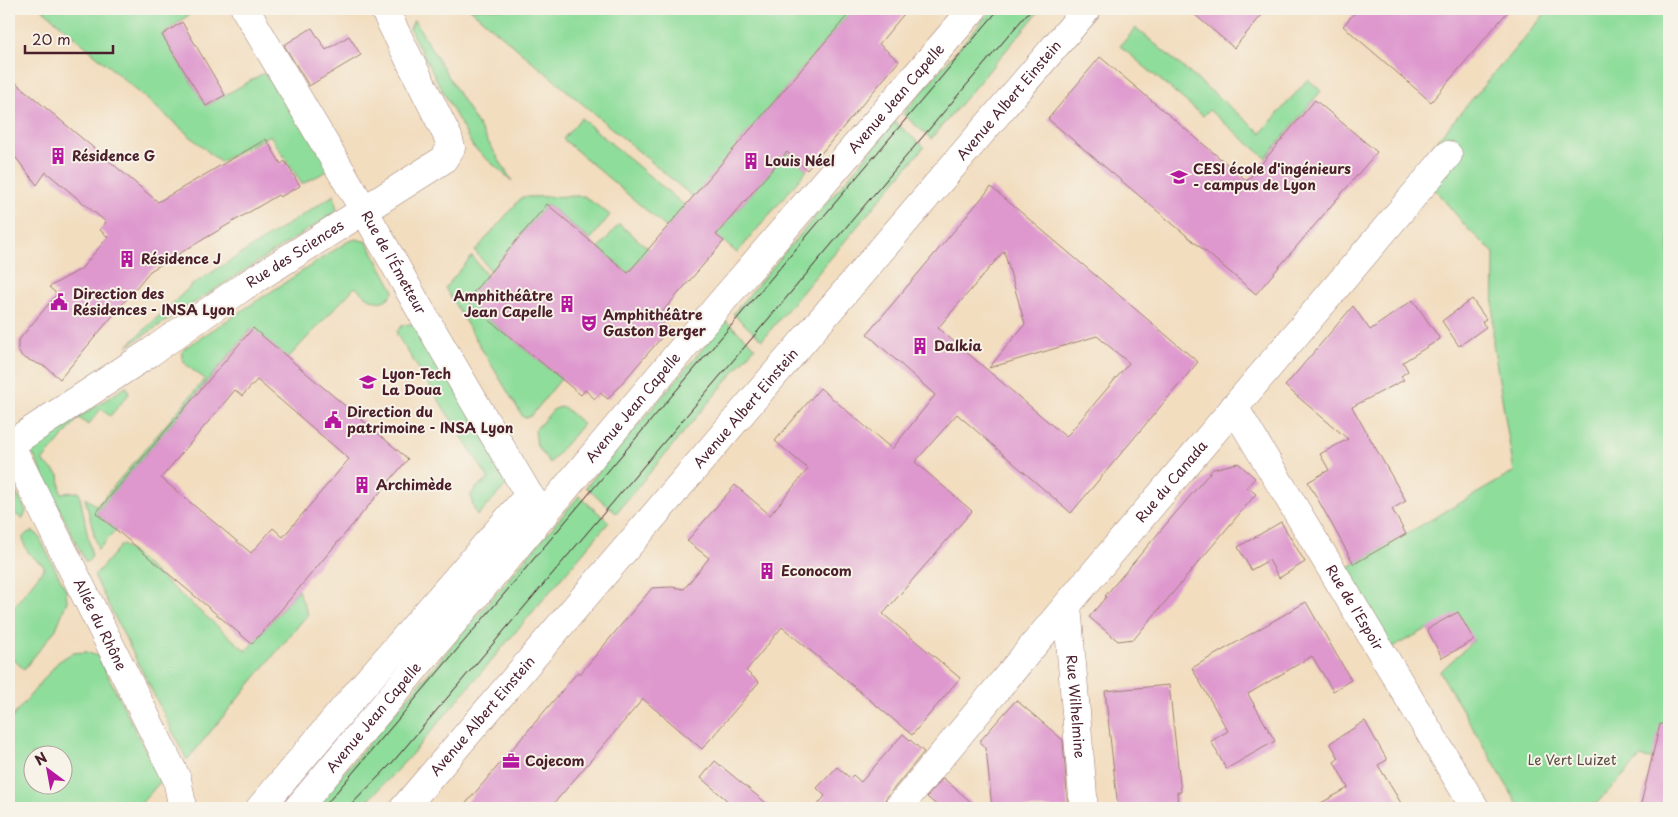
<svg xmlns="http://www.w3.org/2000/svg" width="1678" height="817" viewBox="0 0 1678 817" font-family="'Playpen Sans',sans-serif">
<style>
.green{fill:#8fdd9b;stroke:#6c7e63;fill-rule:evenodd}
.building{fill:#de98ce;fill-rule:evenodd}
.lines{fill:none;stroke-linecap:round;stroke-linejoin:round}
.minor-casing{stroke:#9e7e75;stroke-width:29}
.minor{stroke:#fff;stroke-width:28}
.tram{stroke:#4a1f2b;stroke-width:1}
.labels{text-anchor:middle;stroke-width:4;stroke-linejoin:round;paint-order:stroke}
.street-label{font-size:14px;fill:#4a1f2b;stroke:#f7f3e8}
.poi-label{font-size:14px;font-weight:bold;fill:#4a1f2b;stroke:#f7f3e8;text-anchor:start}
.park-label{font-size:14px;fill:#5b4e47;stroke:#f7f3e8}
</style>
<rect width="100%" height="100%" fill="#f7f3e8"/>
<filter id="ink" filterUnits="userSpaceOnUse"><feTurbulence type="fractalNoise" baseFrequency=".02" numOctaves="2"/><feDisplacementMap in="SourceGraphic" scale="10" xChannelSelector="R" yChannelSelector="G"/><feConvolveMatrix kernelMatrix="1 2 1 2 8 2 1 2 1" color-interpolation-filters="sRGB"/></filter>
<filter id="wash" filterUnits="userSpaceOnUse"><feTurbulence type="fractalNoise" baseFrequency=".0096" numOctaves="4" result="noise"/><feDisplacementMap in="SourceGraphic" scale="20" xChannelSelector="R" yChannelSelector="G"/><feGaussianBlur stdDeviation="1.12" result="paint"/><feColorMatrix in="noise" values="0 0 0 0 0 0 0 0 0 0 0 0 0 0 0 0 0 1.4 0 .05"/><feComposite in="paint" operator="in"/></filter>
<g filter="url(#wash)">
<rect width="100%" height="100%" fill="#f2ddbf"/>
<g class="green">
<polygon points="42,9 191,9 194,11 162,35 206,106 264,73 333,168 302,184 270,135 220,162"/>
<polygon points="470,9 853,9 693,197"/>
<polygon points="992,9 1041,9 931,139 903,114"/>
<polygon points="1549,9 1669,9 1669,763 1641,757 1592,808 1520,808 1440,672 1474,640 1427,629 1391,648 1340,572 1514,472 1493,343 1494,253 1469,230 1415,166"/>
<polygon points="414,20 512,181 473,147 414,38 410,29"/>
<polygon points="1136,28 1261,133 1308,79 1321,91 1266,158 1209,110 1203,116 1120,46"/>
<polygon points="581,118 685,206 667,228 563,139"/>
<polygon points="895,122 924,147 762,340 733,314"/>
<polygon points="787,152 807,170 737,253 716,235"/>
<polygon points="334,195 337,211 127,346 192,285"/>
<polygon points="584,196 610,215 590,240 547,204 491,271 475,251 522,197"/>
<polygon points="619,224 649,249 628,273 599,248"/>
<path d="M356,239L367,242L394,291C381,311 368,298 355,287L288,358L252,328L96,513L116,530L98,550L85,498L97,506L205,379C196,371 173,361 185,348L347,242Z"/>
<polygon points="472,256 487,276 466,301 561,379 531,416 526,418 523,417 445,288"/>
<polygon points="726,321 755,347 616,513 586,487"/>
<polygon points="411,324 418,327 511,480 477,516 472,503 471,494 477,487 489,479 397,335 397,331 403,325"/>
<polygon points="127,387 129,394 110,416 101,409 88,425 79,418 42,461 59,475 61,493 79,492 92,557 86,563 32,452 37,445 124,388"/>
<polygon points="560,407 565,408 583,424 550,463 537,446 535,430 553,410"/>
<polygon points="9,487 14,489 25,509 26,512 22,519 9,509"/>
<polygon points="579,496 609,522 411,755 361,808 314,808"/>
<path d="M33,531L38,535L66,590L67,601L56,629L24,669L9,656V613L45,567C35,558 23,552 23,537L27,533Z"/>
<polygon points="122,544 246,651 298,590 308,614 187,760 94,576"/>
<path d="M86,652L98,656L161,781L137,808H9V721L58,662L72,653ZM32,754H62V784H32Z"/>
</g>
<g id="blocks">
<g class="building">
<polygon points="853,9 908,9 879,44 899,61 807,170 787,152 716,235 724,241 657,318 669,329 608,399 600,393 595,399 585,390 581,395 466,301 547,204 628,273"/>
<polygon points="1188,9 1267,9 1234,48"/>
<polygon points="1358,9 1510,9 1431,102 1343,26"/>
<polygon points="182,22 225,95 206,106 162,35"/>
<polygon points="312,28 326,50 349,36 361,55 309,86 284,45"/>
<polygon points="1100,57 1247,181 1315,100 1377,152 1256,294 1048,119"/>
<polygon points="9,77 158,202 266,139 281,164 285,161 300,186 280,197 278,195 150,271 60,379 46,367 24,358 20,354 18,349 18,341 57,294 49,287 81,269 108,237 100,230 106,222 46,172 37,185 9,149"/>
<path d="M991,187L1198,362L1071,513L957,414L915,462L972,511L883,614L960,678L912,735L782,627L746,671L759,682L702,749L643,699L550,808H462L578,672L580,674L652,588L672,587L684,589L709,558L687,541L735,485L770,515L808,469L775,441L820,388L892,449L935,395L867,334ZM1004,251L1025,324L989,368L1097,336L1129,363L1066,437L938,328Z"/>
<polygon points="1472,299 1486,319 1482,322 1486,327 1459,346 1442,321"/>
<polygon points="1413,300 1440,339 1403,362 1408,371 1401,376 1404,380 1352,407 1406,501 1392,509 1406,534 1354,564 1308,482 1329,470 1320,454 1348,439 1285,386 1353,306 1370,330"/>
<path d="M253,328L408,459L252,644L96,513ZM257,380L349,459L283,537L273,528L251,553L161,478L235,390L242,396Z"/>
<polygon points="1238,463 1255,478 1247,487 1256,494 1134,639 1118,641 1089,617 1106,597 1105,596 1213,469"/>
<polygon points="1281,522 1305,562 1279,578 1269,560 1251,570 1238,547"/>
<polygon points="1306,602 1351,680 1333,691 1312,656 1248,694 1275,741 1226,769 1211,741 1228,731 1192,668"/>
<polygon points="1458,612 1474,640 1442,658 1427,629"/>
<polygon points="1169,685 1181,792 1177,792 1178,808 1118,808 1105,691"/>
<polygon points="1016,700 1063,740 1068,808 992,808 986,748 979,742"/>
<polygon points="1365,721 1387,760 1378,765 1404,808 1312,808 1348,788 1334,762 1339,758 1330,743"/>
<polygon points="1660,724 1669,725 1669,808 1640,808"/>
<polygon points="903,734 924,752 886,798 883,808 815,808 825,796 817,788 837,767 850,778 853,775 861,782"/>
<polygon points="715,761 772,808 736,808 701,778"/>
<polygon points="943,778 978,808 940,808 927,797"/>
</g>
</g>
</g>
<g filter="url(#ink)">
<use href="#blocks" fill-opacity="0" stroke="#9e7e75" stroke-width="1"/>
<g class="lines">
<g class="minor-casing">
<g id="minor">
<path id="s1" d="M245,9L364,210L418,306L529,495L537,506L545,514"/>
<path id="s2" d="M1234,407L1475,808"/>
<path id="s3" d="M9,442L177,779L181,799V808"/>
<path id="s4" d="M9,445L151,352L243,287L443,160L451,148L448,137L384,9"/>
<path id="s5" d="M1067,605L1084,808"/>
<polyline points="260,808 362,687 529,495"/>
<path id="s6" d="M298,808L718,306L973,9"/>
<path id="s7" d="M404,808L1087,9"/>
<path id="s8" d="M898,808L1067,605L1448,155"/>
</g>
</g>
<use href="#minor" class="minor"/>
<g class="tram">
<polyline points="323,808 999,9"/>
<polyline points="348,808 392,763 1031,9"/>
</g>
</g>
</g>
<defs>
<g id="building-bare" transform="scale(1.35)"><path d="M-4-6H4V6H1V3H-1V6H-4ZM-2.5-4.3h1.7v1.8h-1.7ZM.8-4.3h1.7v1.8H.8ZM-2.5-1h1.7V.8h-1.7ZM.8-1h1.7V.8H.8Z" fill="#b5179e" stroke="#f7f3e8" stroke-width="2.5" paint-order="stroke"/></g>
<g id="university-bare" transform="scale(1.35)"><path d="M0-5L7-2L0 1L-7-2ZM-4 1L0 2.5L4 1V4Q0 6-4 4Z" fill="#b5179e" stroke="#f7f3e8" stroke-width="2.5" paint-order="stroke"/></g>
<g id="civic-bare" transform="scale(1.35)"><path d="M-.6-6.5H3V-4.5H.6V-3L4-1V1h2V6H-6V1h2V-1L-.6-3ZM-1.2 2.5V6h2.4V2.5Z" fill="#b5179e" stroke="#f7f3e8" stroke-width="2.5" paint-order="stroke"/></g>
<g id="theatre-bare" transform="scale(1.35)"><path d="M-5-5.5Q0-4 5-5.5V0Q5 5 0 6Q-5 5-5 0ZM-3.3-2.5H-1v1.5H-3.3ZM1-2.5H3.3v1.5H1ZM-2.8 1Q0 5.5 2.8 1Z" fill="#b5179e" stroke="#f7f3e8" stroke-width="2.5" paint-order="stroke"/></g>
<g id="office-bare" transform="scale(1.35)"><path d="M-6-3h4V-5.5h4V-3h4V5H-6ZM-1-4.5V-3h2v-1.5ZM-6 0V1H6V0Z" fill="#b5179e" stroke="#f7f3e8" stroke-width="2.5" paint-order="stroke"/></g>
</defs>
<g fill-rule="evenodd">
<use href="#building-bare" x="58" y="156"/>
<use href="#building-bare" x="751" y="161"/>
<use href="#university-bare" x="1179" y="177"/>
<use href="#building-bare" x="127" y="259"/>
<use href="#civic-bare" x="59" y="302"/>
<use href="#building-bare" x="567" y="304"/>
<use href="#theatre-bare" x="589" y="323"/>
<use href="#building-bare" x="920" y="346"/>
<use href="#university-bare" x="368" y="382"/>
<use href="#civic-bare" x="333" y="420"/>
<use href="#building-bare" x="362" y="485"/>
<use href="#building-bare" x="767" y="571"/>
<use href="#office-bare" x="511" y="761"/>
</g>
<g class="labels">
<g class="street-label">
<text dy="5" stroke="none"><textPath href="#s6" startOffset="928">Avenue Jean Capelle</textPath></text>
<text dy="5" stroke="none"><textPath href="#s7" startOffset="931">Avenue Albert Einstein</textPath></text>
<text dy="5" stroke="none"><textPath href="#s4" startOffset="344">Rue des Sciences</textPath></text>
<text dy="5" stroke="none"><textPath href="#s1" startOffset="294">Rue de l'Émetteur</textPath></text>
<text dy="5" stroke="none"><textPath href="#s6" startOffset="522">Avenue Jean Capelle</textPath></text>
<text dy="5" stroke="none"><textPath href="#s7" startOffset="526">Avenue Albert Einstein</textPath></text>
<text dy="5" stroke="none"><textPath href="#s8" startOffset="426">Rue du Canada</textPath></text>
<text dy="5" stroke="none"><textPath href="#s2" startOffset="234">Rue de l'Espoir</textPath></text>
<text dy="5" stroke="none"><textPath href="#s3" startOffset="204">Allée du Rhône</textPath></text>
<text dy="5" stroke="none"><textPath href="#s5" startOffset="102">Rue Wilhelmine</textPath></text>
<text dy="5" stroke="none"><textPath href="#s7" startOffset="121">Avenue Albert Einstein</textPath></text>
<text dy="5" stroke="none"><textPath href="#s6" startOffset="118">Avenue Jean Capelle</textPath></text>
</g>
<g class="poi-label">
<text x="72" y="161">Résidence G</text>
<text x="765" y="166">Louis Néel</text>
<text x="1193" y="174">CESI école d'ingénieurs<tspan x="1193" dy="16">- campus de Lyon</tspan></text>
<text x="141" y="264">Résidence J</text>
<text x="73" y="299">Direction des<tspan x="73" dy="16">Résidences - INSA Lyon</tspan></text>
<text x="553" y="301" text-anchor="end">Amphithéâtre<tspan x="553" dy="16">Jean Capelle</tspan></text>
<text x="603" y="320">Amphithéâtre<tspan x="603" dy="16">Gaston Berger</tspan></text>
<text x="934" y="351">Dalkia</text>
<text x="382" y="379">Lyon-Tech<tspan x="382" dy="16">La Doua</tspan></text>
<text x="347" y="417">Direction du<tspan x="347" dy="16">patrimoine - INSA Lyon</tspan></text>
<text x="376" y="490">Archimède</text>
<text x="781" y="576">Econocom</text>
<text x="525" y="766">Cojecom</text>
</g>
<g class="park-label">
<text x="1572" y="765">Le Vert Luizet</text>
</g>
</g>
<rect width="1678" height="817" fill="none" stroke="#f7f3e8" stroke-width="30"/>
<g transform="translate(48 770) rotate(328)"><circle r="24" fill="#f7f3e8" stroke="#b29e9c"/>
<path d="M0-4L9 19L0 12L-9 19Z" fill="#b5179e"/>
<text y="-8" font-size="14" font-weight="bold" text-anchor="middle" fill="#4a1f2b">N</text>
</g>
<path d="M25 45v8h88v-8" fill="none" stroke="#4a1f2b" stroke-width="2.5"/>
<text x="32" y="45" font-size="15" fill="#4a1f2b" stroke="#f7f3e8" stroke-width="4" paint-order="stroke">20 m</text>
</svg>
